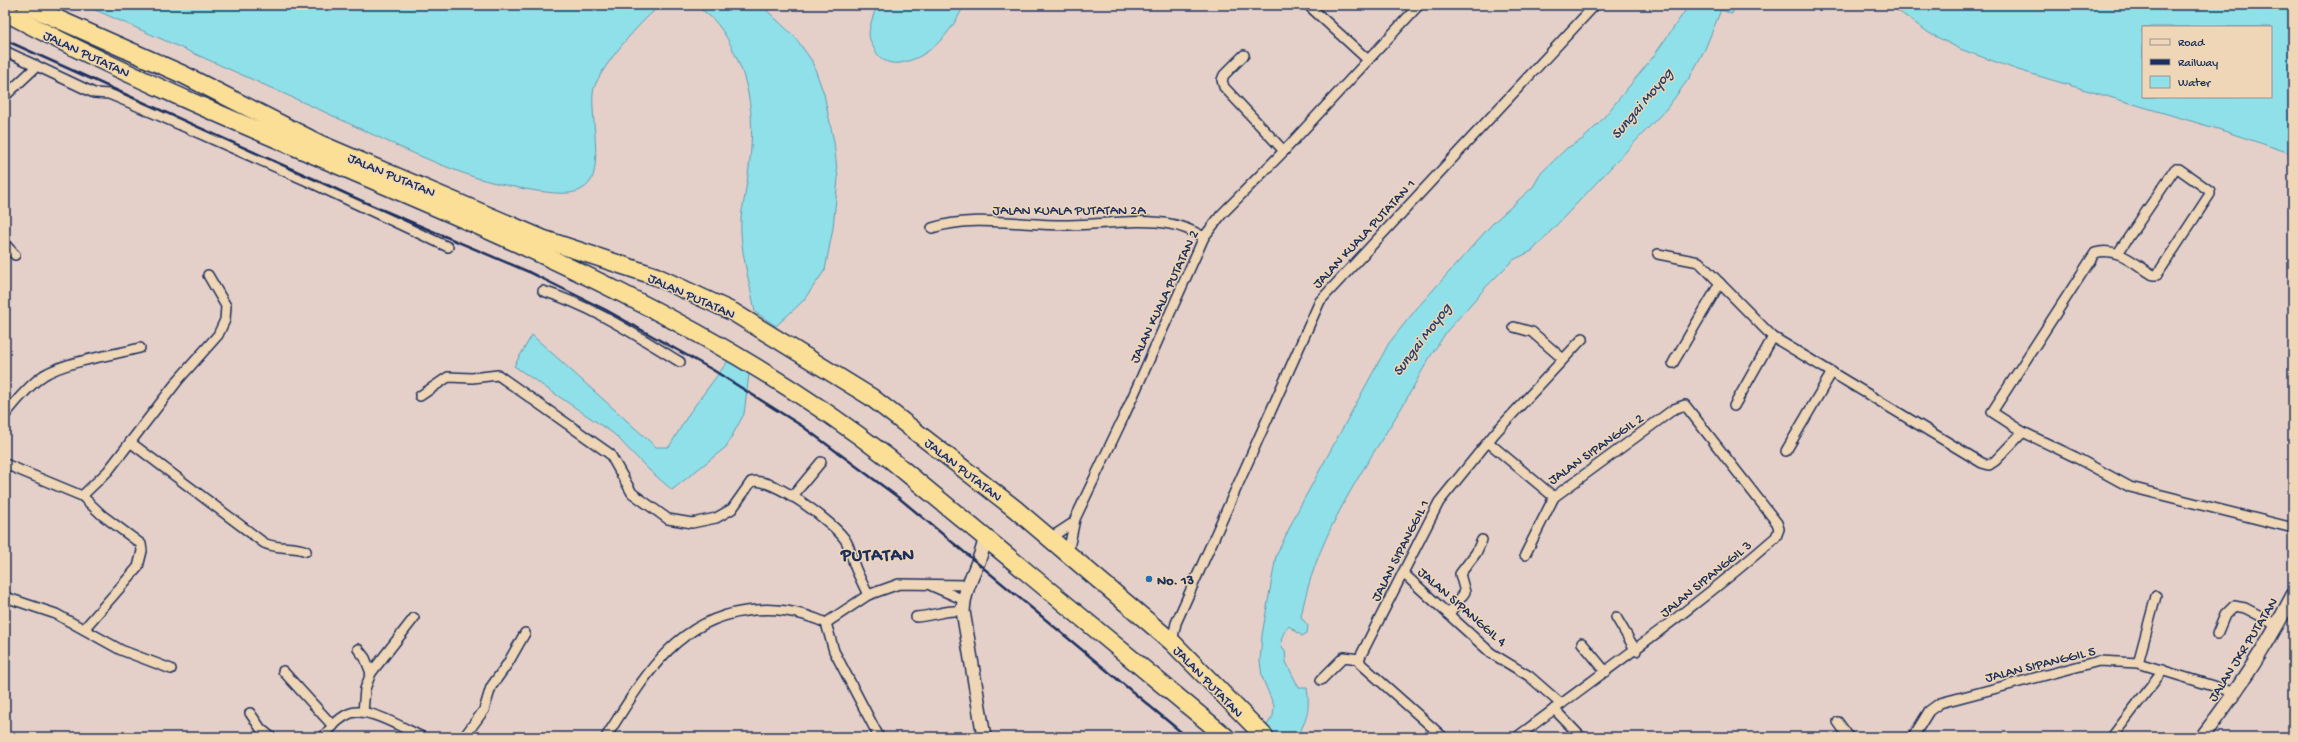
<svg xmlns="http://www.w3.org/2000/svg" width="2298" height="742" viewBox="0 0 2298 742" font-family="'Gochi Hand',sans-serif">
<style>
.water{fill:#8fe0e8;stroke:#6199b1;fill-rule:evenodd}
.lines{fill:none;stroke-linecap:round;stroke-linejoin:round}
.street-casing{stroke:#1b2f5e;stroke-width:12}
.secondary-casing{stroke:#1b2f5e;stroke-width:16}
.highway-casing{stroke:#1b2f5e;stroke-width:20}
.street{stroke:#eed6b6;stroke-width:9}
.secondary{stroke:#eed6b6;stroke-width:13}
.highway{stroke:#fbdf96;stroke-width:17}
.rail{stroke:#1b2f5e;stroke-width:2.5}
.poi-dot{fill:#1f6fb2;stroke:#eed6b6;stroke-width:1.5}
.labels{text-anchor:middle;stroke-width:3;stroke-linejoin:round;paint-order:stroke}
.street-label{font-size:14px;fill:#1b2f5e;stroke:#eed6b6}
.poi-label{font-size:14px;font-weight:bold;fill:#1b2f5e;stroke:#eed6b6;text-anchor:start}
.water-label{font-size:15px;font-style:italic;fill:#27416c;stroke:#eed6b6}
.district-label{font-size:18px;font-weight:bold;letter-spacing:1px;fill:#1b2f5e;stroke:#eed6b6}
</style>
<rect width="100%" height="100%" fill="#e5d0c9"/>
<filter id="ink" filterUnits="userSpaceOnUse"><feTurbulence type="fractalNoise" baseFrequency=".025" numOctaves="2"/><feDisplacementMap in="SourceGraphic" scale="8" xChannelSelector="R" yChannelSelector="G"/><feConvolveMatrix kernelMatrix="1 2 1 2 8 2 1 2 1" color-interpolation-filters="sRGB"/></filter>
<g filter="url(#ink)">
<g class="water">
<path d="M84,5H662C645,15 594,74 593,93C591,116 602,165 590,182C585,189 576,193 567,193C548,195 490,183 471,176C419,158 368,132 318,109C240,74 162,39 84,5Z"/>
<path d="M693,5H761L795,37L812,61L824,94L834,142L838,179L833,228L825,270L803,301L776,326L755,312C750,282 739,249 741,218C742,208 745,198 746,188C754,139 756,98 734,52C725,32 713,14 693,5Z"/>
<path d="M877,5H964C952,32 930,58 900,63C891,64 884,62 878,55C874,49 870,42 869,35C869,26 874,14 877,5Z"/>
<path d="M1685,5H1735L1732,14L1721,10L1705,49L1690,77L1667,108L1532,251L1513,260L1486,287L1447,331L1430,357C1417,379 1406,402 1392,423C1353,486 1315,542 1301,617L1308,626L1307,633L1302,636L1289,626C1283,633 1280,638 1282,647L1285,650L1286,662L1299,688H1307C1310,707 1308,721 1296,737H1259L1273,716L1274,706L1262,677L1260,661L1262,635L1276,556L1297,512L1389,343L1417,308L1493,223L1533,187L1541,173L1567,148L1583,139L1600,122L1653,57L1685,11Z"/>
<path d="M1890,5H2293V154L2218,129L2018,70L1960,49L1929,33ZM2143,27H2271V97H2143Z"/>
<polygon points="532,335 656,447 669,447 690,412 728,361 749,374 744,414 726,447 672,490 648,469 614,434 514,366"/>
</g>
<g class="lines">
<g class="street-casing">
<g id="street">
<polyline points="1308,5 1368,60"/>
<polyline points="5,51 94,93 109,94 133,104 314,184 448,247"/>
<polyline points="1244,55 1224,75 1222,80 1224,87 1284,151"/>
<polyline points="5,96 37,66"/>
<path d="M932,228C975,214 1024,226 1069,225C1101,225 1139,218 1170,224C1182,226 1193,231 1204,237"/>
<polyline points="5,244 15,255"/>
<path d="M2118,253L2175,169H2179L2210,191V194L2157,275H2153C2135,264 2117,246 2095,253L1992,412L2023,432L2075,457L2130,487L2293,528"/>
<polyline points="1658,254 1699,262 1773,337 1982,463 1989,465 1995,461 2023,432"/>
<path d="M543,291C594,307 634,334 680,362"/>
<polyline points="1514,327 1532,332 1563,359"/>
<polyline points="1673,363 1720,283"/>
<path d="M420,396L448,377L472,378L498,375L610,454L632,493L668,519L692,523L716,518L732,509L751,482C771,475 836,524 846,541C851,550 852,559 855,567C859,577 864,586 868,595"/>
<polyline points="1734,406 1773,337"/>
<path d="M5,415C16,401 29,385 44,375C67,361 113,355 140,348"/>
<path d="M130,442L264,543C278,550 294,545 306,551"/>
<path d="M1488,442L1554,497L1674,409L1685,405L1777,523L1779,529L1776,537C1694,609 1604,671 1517,737"/>
<polyline points="1786,451 1832,372"/>
<polyline points="5,464 82,496 102,515 141,544 142,551 138,567 84,629"/>
<polyline points="82,496 108,471 179,379 218,335 225,320 226,306 208,275"/>
<polyline points="792,497 821,462"/>
<polyline points="1050,538 1073,523"/>
<polyline points="1068,553 1075,519 1125,414 1204,237 1221,215 1284,151 1419,5"/>
<polyline points="1525,555 1554,497"/>
<polyline points="1403,573 1491,653 1529,676 1561,704"/>
<polyline points="932,586 964,600"/>
<polyline points="5,597 56,614 121,650 171,669"/>
<polyline points="1449,614 1465,592 1460,574 1476,553 1482,540"/>
<path d="M916,617C933,616 947,609 963,611"/>
<polyline points="1616,617 1636,651"/>
<polyline points="826,623 868,595 899,584 968,585"/>
<polyline points="826,623 834,651 879,737"/>
<polyline points="2217,634 2225,615 2234,606 2245,608 2278,625"/>
<polyline points="1172,642 1176,623 1320,301 1595,5"/>
<polyline points="1582,643 1606,672"/>
<polyline points="358,649 365,658 371,673 365,689 363,712"/>
<polyline points="1359,659 1439,502 1495,433 1583,338"/>
<polyline points="1359,659 1361,664 1443,737"/>
<polyline points="2138,663 2156,596"/>
<polyline points="283,671 333,726"/>
<polyline points="371,673 414,618"/>
<polyline points="1321,680 1344,657 1359,659"/>
<polyline points="1554,709 1581,737"/>
<polyline points="250,713 261,729 271,737"/>
<polyline points="1838,722 1849,737"/>
<path d="M323,737C331,728 339,717 351,713C369,707 405,729 422,737"/>
<polyline points="464,737 484,710 491,687 508,663 525,633"/>
<path d="M606,737C642,681 673,621 746,611C775,607 799,611 826,623"/>
<polyline points="1913,737 1929,711 1940,703 2099,661 2138,663 2236,693"/>
<polyline points="2112,737 2163,670"/>
</g>
</g>
<g class="secondary-casing">
<g id="secondary">
<path d="M984,737L963,611C964,584 981,564 985,539"/>
<path d="M2202,737C2237,692 2267,646 2293,595"/>
</g>
</g>
<g class="highway-casing">
<g id="highway">
<polyline points="26,5 184,75 320,144 543,239 655,276 733,312 871,397 1014,508 1172,642 1265,737"/>
<path d="M5,12C296,167 627,254 890,459L1226,737"/>
</g>
</g>
<use href="#street" class="street"/>
<use href="#secondary" class="secondary"/>
<use href="#highway" class="highway"/>
<polyline class="rail" points="5,40 371,205 529,272 606,310 713,370 802,426 899,498 1187,737"/>
</g>
</g>
<circle class="poi-dot" cx="1149" cy="579" r="4"/>
<g class="labels">
<g class="street-label">
<text transform="translate(87 53) rotate(25)" y="5">JALAN PUTATAN</text>
<text transform="translate(392 174) rotate(23)" y="5">JALAN PUTATAN</text>
<text x="1069" y="214">JALAN KUALA PUTATAN 2A</text>
<text transform="translate(1363 233) rotate(-47)" y="5">JALAN KUALA PUTATAN 1</text>
<text transform="translate(692 295) rotate(24)" y="5">JALAN PUTATAN</text>
<text transform="translate(1163 296) rotate(-65)" y="5">JALAN KUALA PUTATAN 2</text>
<text transform="translate(1595 448) rotate(-35)" y="5">JALAN SIPANGGIL 2</text>
<text transform="translate(964 469) rotate(38)" y="5">JALAN PUTATAN</text>
<text transform="translate(1399 550) rotate(-63)" y="5">JALAN SIPANGGIL 1</text>
<text transform="translate(1705 578) rotate(-39)" y="5">JALAN SIPANGGIL 3</text>
<text transform="translate(1463 606) rotate(41)" y="5">JALAN SIPANGGIL 4</text>
<text transform="translate(2242 649) rotate(-58)" y="5">JALAN JKR PUTATAN</text>
<text transform="translate(2040 663) rotate(-14)" y="5">JALAN SIPANGGIL 5</text>
<text transform="translate(1209 681) rotate(46)" y="5">JALAN PUTATAN</text>
</g>
<g class="poi-label">
<text x="1157" y="584">No. 13</text>
</g>
<g class="water-label">
<text transform="translate(1641 103) rotate(-50)" y="5">Sungai Moyog</text>
<text transform="translate(1421 339) rotate(-53)" y="5">Sungai Moyog</text>
</g>
<g class="district-label">
<text x="878" y="560">PUTATAN</text>
</g>
</g>
<rect width="2298" height="742" fill="none" stroke="#eed6b6" stroke-width="20"/>
<rect x="10" y="10" width="2278" height="722" fill="none" stroke="#1b2f5e" stroke-width="1.5" filter="url(#ink)"/>
<rect x="2142" y="26" width="130" height="72" fill="#eed6b6" stroke="#9a9393"/>
<rect x="2150" y="39" width="20" height="6" fill="#eed6b6" stroke="#9a9393"/>
<text x="2178" y="46" font-size="12" fill="#1b2f5e">Road</text>
<rect x="2150" y="59" width="20" height="6" fill="#1b2f5e" stroke="#9a9393"/>
<text x="2178" y="66" font-size="12" fill="#1b2f5e">Railway</text>
<rect x="2150" y="76" width="20" height="12" fill="#8fe0e8" stroke="#9a9393"/>
<text x="2178" y="86" font-size="12" fill="#1b2f5e">Water</text>
</svg>
